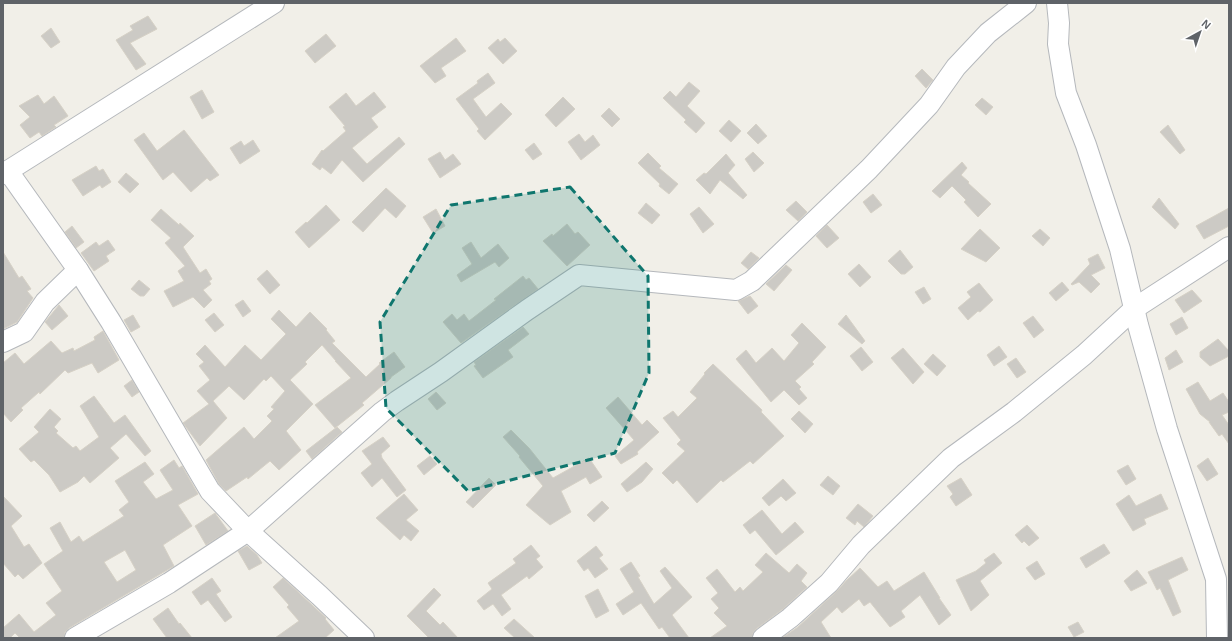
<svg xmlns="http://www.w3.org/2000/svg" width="1232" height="641" viewBox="0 0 1232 641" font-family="Helvetica,sans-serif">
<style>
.building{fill:#cccac5;stroke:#d6d1c6;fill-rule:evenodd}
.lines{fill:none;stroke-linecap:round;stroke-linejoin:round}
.minor-casing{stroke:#b5b8bc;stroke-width:22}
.minor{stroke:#fff;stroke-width:20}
.marked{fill:#0f766e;fill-opacity:0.2;stroke:#0f766e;stroke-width:3;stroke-dasharray:8 5;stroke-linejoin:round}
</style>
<rect width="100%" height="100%" fill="#f1efe8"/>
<g class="building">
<polygon points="148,16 157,29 130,43 146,64 136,70 116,40 133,30 130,26"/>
<polygon points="51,28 60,42 51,48 41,36"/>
<polygon points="326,34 336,46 315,63 305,51"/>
<polygon points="456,38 466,51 441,68 446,76 435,83 420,66"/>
<polygon points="505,38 517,51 503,64 488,48 498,39 500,42"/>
<polygon points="922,69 933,80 926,88 915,76"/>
<polygon points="488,73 495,83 473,99 486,117 501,103 512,114 485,140 477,131 479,129 456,99 478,83 477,81"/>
<polygon points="689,82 700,91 687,106 705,123 696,133 684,122 686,120 663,98 670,91 676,97"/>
<polygon points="202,90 214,112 202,119 190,97"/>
<polygon points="374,92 386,107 371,118 378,127 352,148 367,164 399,137 405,144 363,182 342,160 331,174 322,167 320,170 312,164 322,150 323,151 346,131 343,127 345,126 329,107 346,93 356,106"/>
<polygon points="38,95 44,104 54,96 68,116 54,125 56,127 42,136 39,132 30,138 20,125 30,117 19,106"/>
<polygon points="563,97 575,109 556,127 545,115"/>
<polygon points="982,98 993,107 986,115 975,105"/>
<polygon points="609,108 620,119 612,127 601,116"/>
<polygon points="729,120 741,131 731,142 719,131"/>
<polygon points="756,124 767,136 758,144 747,133"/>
<polygon points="1168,125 1185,150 1180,154 1160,132"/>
<polygon points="184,130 219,175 210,181 207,178 191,192 173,172 163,180 134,140 144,133 157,151"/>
<polygon points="579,134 585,142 593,135 600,145 581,160 568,142"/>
<polygon points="253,140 260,151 240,164 230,148 241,141 244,146"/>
<polygon points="534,143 542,154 533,160 525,150"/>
<polygon points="440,152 445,160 453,154 461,164 440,178 428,159"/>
<polygon points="753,152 764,163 754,172 745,159"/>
<polygon points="648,153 661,166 659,168 678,184 669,194 659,186 660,184 638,163"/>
<polygon points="726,154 735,165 728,173 747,195 743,199 720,180 710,194 696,180 704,173 706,174"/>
<polygon points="962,162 967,168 961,175 969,182 968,183 991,204 978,217 964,202 966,200 952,186 940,198 932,191"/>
<polygon points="96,166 99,171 103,169 111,182 102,188 100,185 83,196 72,180"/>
<polygon points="126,173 139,184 130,193 118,182"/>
<polygon points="386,188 406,206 396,218 385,208 363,232 352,222"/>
<polygon points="873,194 882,205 871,213 863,202"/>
<polygon points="1159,198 1179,224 1175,229 1152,207"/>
<polygon points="796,201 807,212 798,221 786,210"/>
<polygon points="646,203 660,215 652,224 638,213"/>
<polygon points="326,205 340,220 309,248 295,232 306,222 307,223"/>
<polygon points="699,207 714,224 703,233 690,214"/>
<polygon points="1229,208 1229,226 1204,239 1196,226"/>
<polygon points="161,209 179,225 180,223 194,236 183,247 200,273 206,269 212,279 209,281 211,284 203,290 212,300 204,308 193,297 173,307 164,291 184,281 178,271 185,266 165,243 171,238 151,220"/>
<polygon points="436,209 445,226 433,233 423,217"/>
<polygon points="567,224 575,234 578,232 590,245 567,266 543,241 552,234 553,236"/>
<polygon points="827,225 839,238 827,248 816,236"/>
<polygon points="72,226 84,242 76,248 65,232"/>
<polygon points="980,229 1000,248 986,262 961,249"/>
<polygon points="1040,229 1050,238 1043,246 1032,236"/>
<polygon points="108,240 115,250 106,256 109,261 94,271 81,253 96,242 99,246"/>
<polygon points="471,242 481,258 498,244 509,258 499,267 495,262 461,282 457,275 472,264 462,248"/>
<polygon points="900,250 913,267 905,274 901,274 888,261"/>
<polygon points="3,252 19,278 22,276 31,289 27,291 33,298 17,322 3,329"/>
<polygon points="751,252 759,258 748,269 741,263"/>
<polygon points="1098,254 1105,268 1091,275 1100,284 1091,293 1079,282 1072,285 1071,284 1090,264 1088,259"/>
<polygon points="859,264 871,277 860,287 848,274"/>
<polygon points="786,265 792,270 774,291 766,284"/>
<polygon points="267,270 280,285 270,294 257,279"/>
<polygon points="523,276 526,280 529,278 538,289 461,343 443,322 452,314 457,320 464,314 469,321 496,300 494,299"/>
<polygon points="139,280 150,289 144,296 140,296 131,289"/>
<polygon points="1062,282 1069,290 1056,301 1049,293"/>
<polygon points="979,283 993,300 980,312 978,311 968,320 958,308 971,297 967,292"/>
<polygon points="924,287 931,299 923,304 915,292"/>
<polygon points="1192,290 1202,301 1184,313 1175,300"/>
<polygon points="750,296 758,306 748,314 738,301"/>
<polygon points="243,300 251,311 243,317 235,305"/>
<polygon points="59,305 68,316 52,330 45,322"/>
<polygon points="279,310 296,327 310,312 327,329 326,330 335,341 332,343 366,377 380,364 379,363 394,352 405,367 391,377 391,378 362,403 364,405 335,428 315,405 351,378 335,361 336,361 322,345 305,362 307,364 290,380 313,404 286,431 301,450 279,470 270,461 248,479 247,477 226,491 219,484 206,460 244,427 254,439 272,421 267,416 274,409 271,407 285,391 271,376 266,381 264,379 244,400 229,386 213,401 227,418 200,446 183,423 209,404 197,391 210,380 199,366 204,362 196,354 205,345 225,367 245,345 261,360 286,334 271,319"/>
<polygon points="214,313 224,325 215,332 205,320"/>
<polygon points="133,315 140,327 131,332 124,320"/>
<polygon points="846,315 865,341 862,344 838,324"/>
<polygon points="1033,316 1044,330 1034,338 1023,323"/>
<polygon points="1182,317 1188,328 1176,335 1170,324"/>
<polygon points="802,323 826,347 812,362 814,364 795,381 801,387 799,389 807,398 799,405 784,390 771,402 736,359 746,350 756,363 772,348 784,361 799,343 791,335"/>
<polygon points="523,327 529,334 508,350 513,357 483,378 474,366 476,365 474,362"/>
<polygon points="103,331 119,360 98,373 92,363 68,373 65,370 40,394 39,392 21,408 23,410 11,422 3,413 3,363 15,353 24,364 51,341 62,353 73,348 74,351 95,340 94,337"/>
<polygon points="1218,339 1229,351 1229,356 1210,366 1200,357 1200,352"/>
<polygon points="999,346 1007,357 994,366 987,355"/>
<polygon points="861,347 873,362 862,371 850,356"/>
<polygon points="903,348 924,372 913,384 891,358"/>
<polygon points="1176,350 1183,362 1169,370 1165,358"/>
<polygon points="933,354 946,366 937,376 924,364"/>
<polygon points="1016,358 1026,372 1017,378 1007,364"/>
<polygon points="713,364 762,410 761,412 784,436 753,464 750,461 723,482 721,480 697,503 677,480 673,484 662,473 685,451 677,444 681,440 663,418 673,411 678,417 697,398 690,392 705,374 704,373"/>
<polygon points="132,380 139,392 132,397 124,386"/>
<polygon points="1198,382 1210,401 1223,393 1229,402 1229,412 1222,415 1229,425 1229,444 1222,434 1219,436 1209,422 1210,422 1200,414 1186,389"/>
<polygon points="436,392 446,403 437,410 428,399"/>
<polygon points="94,396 114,423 125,415 151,451 145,456 126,434 110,448 119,458 90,483 84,476 78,482 60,492 49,475 34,460 31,462 19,449 39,432 34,427 50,409 61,419 54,427 58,431 56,433 73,448 76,446 80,451 99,437 80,406"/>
<polygon points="618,397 642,425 647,420 659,432 637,452 638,454 621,464 615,456 634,440 606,408"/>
<polygon points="799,411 813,424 805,433 791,419"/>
<polygon points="337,427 342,432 312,459 306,451"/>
<polygon points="511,430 529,448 553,478 589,458 602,477 590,484 586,477 561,491 571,512 550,525 526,505 543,486 519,457 520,456 503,437"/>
<polygon points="383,437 390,446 381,454 382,458 406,490 397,497 382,478 372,487 361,473 372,464 362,451"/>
<polygon points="430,456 437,464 424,475 417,466"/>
<polygon points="1208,458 1218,474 1207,481 1197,466"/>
<path d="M174,460L179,468L182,466L198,494L178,505L192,526L163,545L174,566L69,628L65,632L64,638H20L15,633L10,638H3V628L19,614L34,632L56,615L46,603L62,591L44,564L63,551L50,528L60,522L71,542L79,536L83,542L124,516L119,510L129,502L115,481L145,462L154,474L143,482L156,499L173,490L160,470ZM125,550L136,570L117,582L104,562Z"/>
<polygon points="646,462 653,469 642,482 627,492 621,484"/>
<polygon points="1128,465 1136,479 1126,485 1117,471"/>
<polygon points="828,476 840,486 833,495 820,485"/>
<polygon points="489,478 496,485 473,508 466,502"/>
<polygon points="961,478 972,495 956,506 950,497 953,494 947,486"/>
<polygon points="783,479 796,493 786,501 781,496 769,506 762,498"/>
<polygon points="404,494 418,510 406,520 419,531 411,541 404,535 400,540 376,518"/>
<polygon points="1161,494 1168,509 1144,519 1146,524 1133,531 1116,504 1129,495 1136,506"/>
<polygon points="3,496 22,516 11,526 24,547 29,544 42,563 23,579 18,574 15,577 3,563"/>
<polygon points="602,501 609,508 594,522 587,515"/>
<polygon points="858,504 873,516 864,527 857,521 855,525 846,518"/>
<polygon points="762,510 782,534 795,522 804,532 776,555 755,530 750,534 743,525"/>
<polygon points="215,513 228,531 206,545 195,526"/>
<polygon points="1027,525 1039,538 1029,546 1024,541 1022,543 1015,535"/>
<polygon points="1104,544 1110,553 1086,568 1080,558"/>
<polygon points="531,545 540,556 536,559 543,567 529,579 527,576 501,595 511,609 502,616 493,604 484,610 477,601 492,589 488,583 516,563 513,559"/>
<polygon points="247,546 257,555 262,563 249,570 238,551"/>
<polygon points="596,546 603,555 599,558 608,569 595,578 588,568 584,571 577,561"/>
<polygon points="766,553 789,573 797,564 807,573 801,581 807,587 783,609 756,629 753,633 752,638 710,638 727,626 714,613 719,608 711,599 718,593 706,578 717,569 735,592 740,587 743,591 763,572 755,565"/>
<polygon points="994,553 1002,563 980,581 989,595 971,611 956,580 976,571 986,563 984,560"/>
<polygon points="1182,557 1188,570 1168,580 1181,612 1173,616 1160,588 1157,590 1148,572"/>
<polygon points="1037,561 1045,574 1035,580 1026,568"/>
<polygon points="631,562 640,576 638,577 654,604 672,588 660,571 665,567 692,597 672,615 689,638 670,638 662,627 659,629 641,603 623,615 616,604 634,592 620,569"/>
<polygon points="860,568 878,587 887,581 894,591 924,572 940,598 939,598 951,615 939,625 920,595 901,611 905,617 890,627 870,602 864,606 859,599 842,613 837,607 821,622 831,638 782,638 798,627 837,591 847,580"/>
<polygon points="1137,570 1147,583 1131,591 1124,581"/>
<polygon points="212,578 221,591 216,594 232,617 225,622 208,600 201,605 192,592"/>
<polygon points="283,578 326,618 325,619 334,630 325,638 275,638 299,621 287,607 289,605 273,587"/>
<polygon points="434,588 441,595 426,611 440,625 443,622 458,638 429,638 407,616"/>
<polygon points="598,589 609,611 596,618 585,596"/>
<polygon points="168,608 179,624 180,623 192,638 167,638 153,619"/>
<polygon points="514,619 535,638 515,638 504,628"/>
<polygon points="1078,622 1084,632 1074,637 1068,627"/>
</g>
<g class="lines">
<g class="minor-casing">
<g id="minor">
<polyline points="1057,3 1059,23 1058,44 1066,93 1086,145 1120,249 1138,325 1167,429 1216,579 1217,638"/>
<polyline points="8,171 78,270 111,322 210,491 248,531 320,596 364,638"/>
<polyline points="3,174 274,3"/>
<polyline points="3,342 24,332 45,302 78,270"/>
<polyline points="75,638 169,583 248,531 382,412 397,401 441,372 527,310 579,275 736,290 752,281 869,169 929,105 956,67 988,33 1026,3"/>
<polyline points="763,638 790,618 829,583 861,545 951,458 1014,412 1084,355 1135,308 1229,247"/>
</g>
</g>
<use href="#minor" class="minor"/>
</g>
<path class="marked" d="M570,187L648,276L649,373L615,453L468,491L386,408L380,322L451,205Z"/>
<rect width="1232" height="641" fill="none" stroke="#5f6368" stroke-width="8"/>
<g transform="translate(1200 32) rotate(40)" stroke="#ffffff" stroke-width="3" paint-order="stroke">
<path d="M0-3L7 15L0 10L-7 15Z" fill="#5f6368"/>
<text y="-6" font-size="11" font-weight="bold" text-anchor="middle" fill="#5f6368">N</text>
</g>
</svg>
